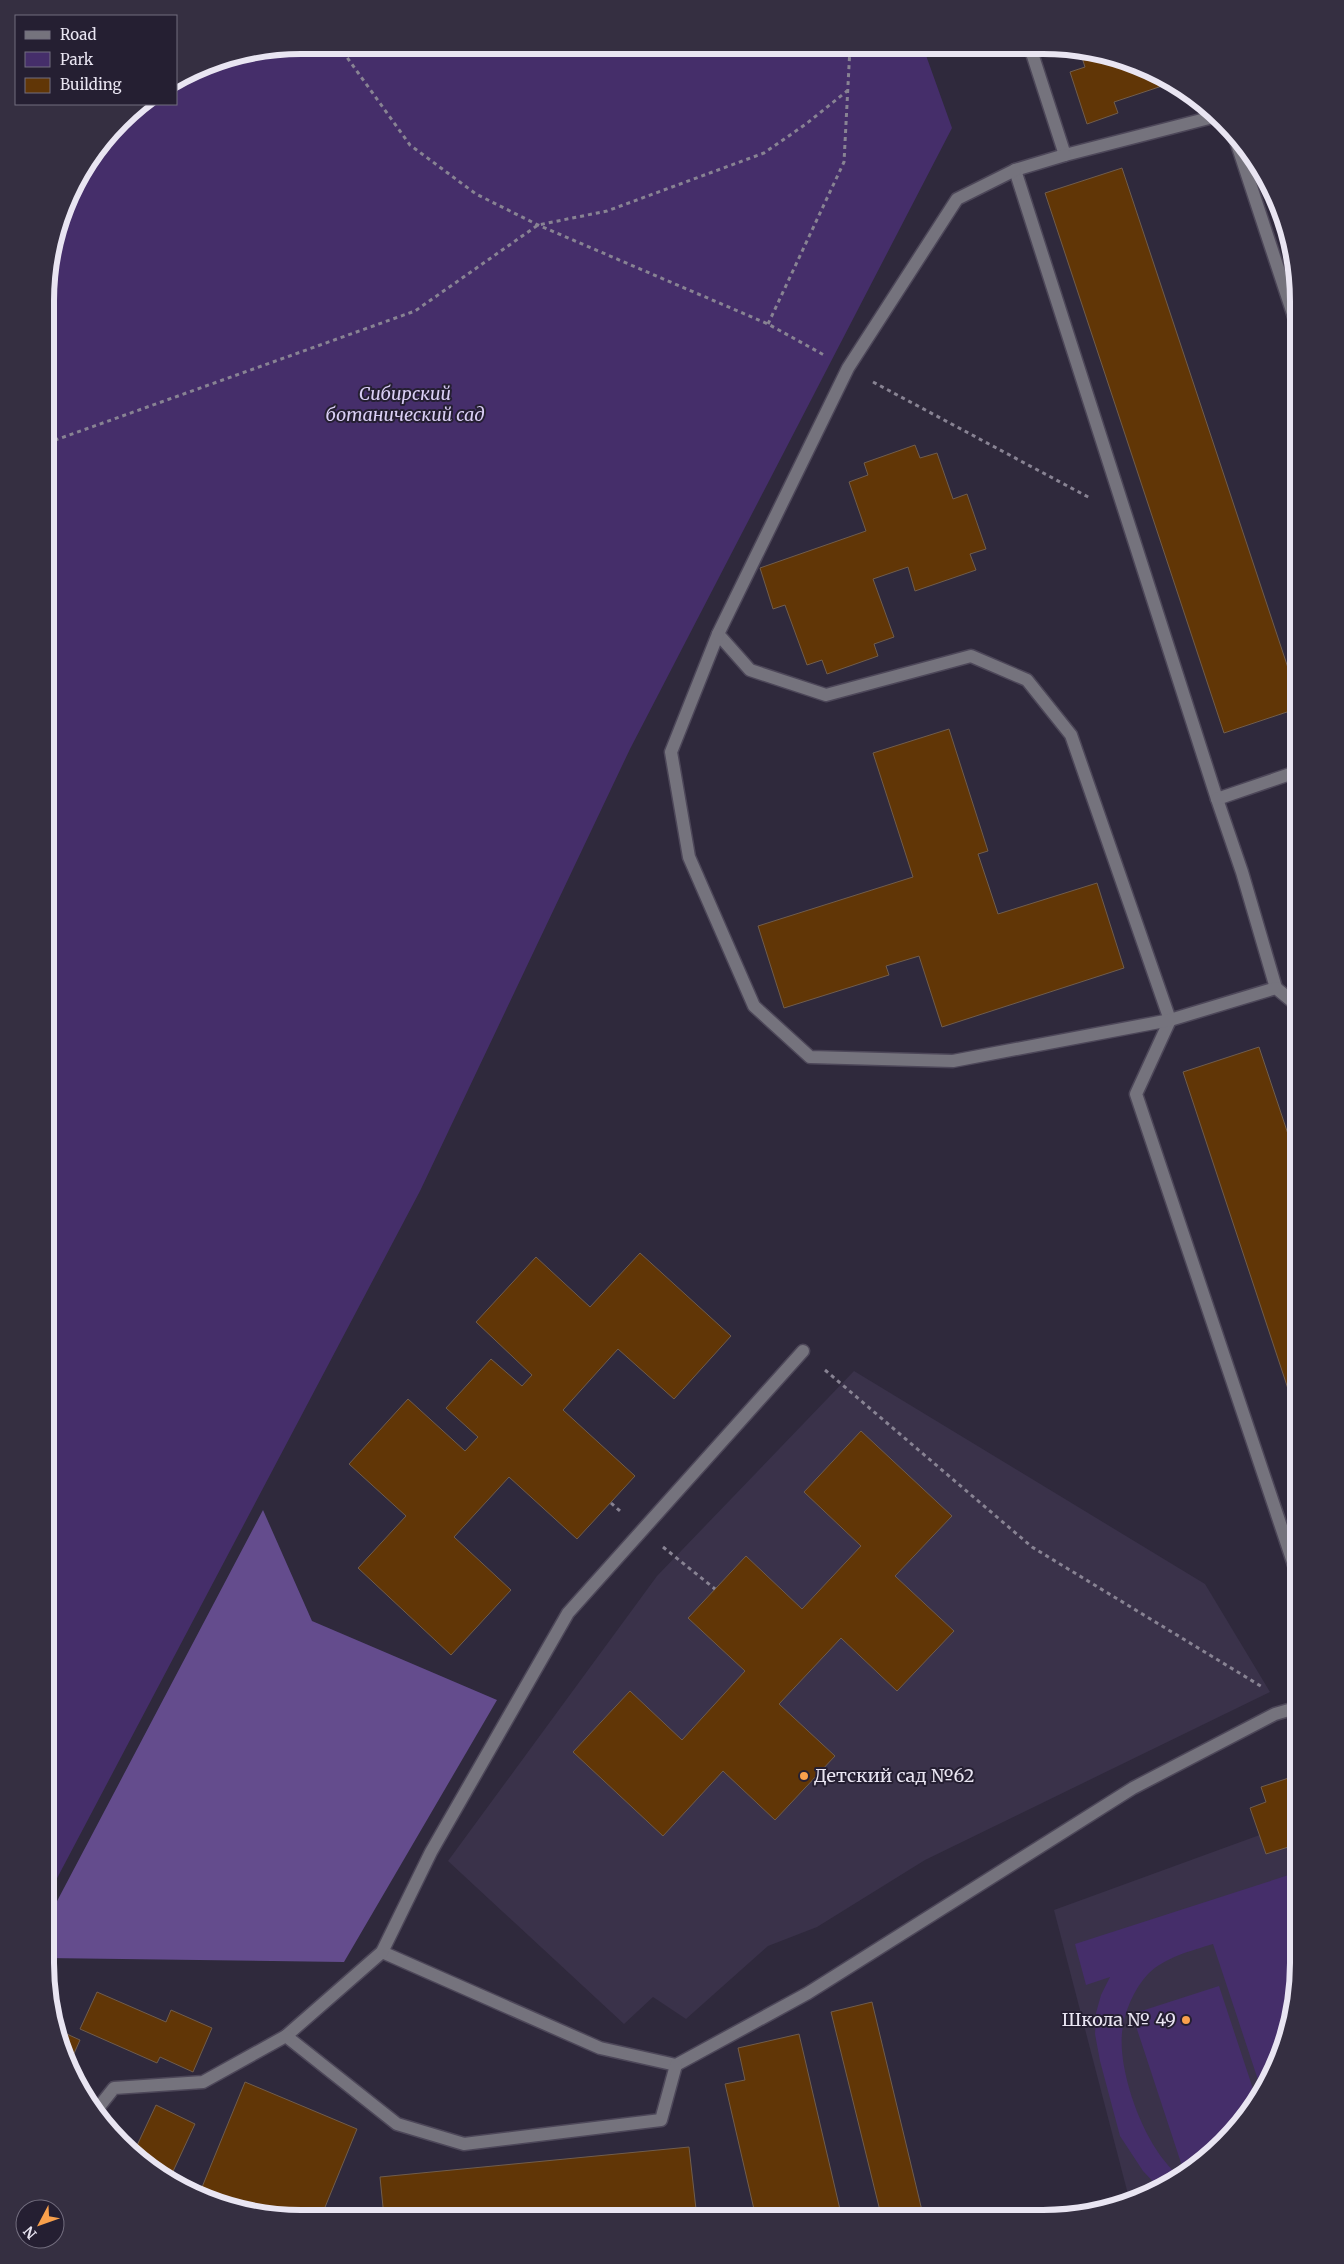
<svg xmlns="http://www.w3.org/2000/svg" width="1344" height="2264" viewBox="0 0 1344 2264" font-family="Merriweather,serif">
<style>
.built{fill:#3a324a}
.green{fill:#452e6a}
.forest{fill:#644c8d}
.building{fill:#613606;stroke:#705d4d}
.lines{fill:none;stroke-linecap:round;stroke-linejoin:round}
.minor-casing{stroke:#4d4759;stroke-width:15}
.path{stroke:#888393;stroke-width:3;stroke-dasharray:4 4;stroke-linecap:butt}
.minor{stroke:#75737d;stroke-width:12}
.poi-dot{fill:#f9a04c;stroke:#251f32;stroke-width:2}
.labels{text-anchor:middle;stroke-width:4;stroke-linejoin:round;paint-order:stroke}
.park-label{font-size:18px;font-style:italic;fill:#dacff5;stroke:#251f32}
.poi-label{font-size:18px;fill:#e9e5f2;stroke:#251f32;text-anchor:start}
.rim{fill:none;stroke:#e9e5f2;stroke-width:6}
</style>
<rect width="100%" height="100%" fill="#2f293c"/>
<g class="built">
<polygon points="854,1371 1205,1584 1270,1692 925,1860 817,1927 768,1946 686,2019 653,1997 624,2024 448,1861 657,1576"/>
<polygon points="1298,1821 1298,1980 1280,2061 1246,2119 1199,2166 1141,2200 1130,2202 1054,1910"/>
</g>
<g class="green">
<polygon points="301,45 923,47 952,128 630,749 420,1191 45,1901 47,268 72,188 132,109 140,104 176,104 176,81 203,64"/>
<path d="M1298,1872V1980L1280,2061L1262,2092L1213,1944C1191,1951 1165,1957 1148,1974C1134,1989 1124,2012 1122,2033C1118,2074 1146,2152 1181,2177L1160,2189L1143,2171L1120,2136L1100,2061L1095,2034L1096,2013L1101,1995L1110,1977L1086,1985L1075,1944Z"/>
<path d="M1219,1986L1257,2101C1243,2125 1211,2163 1184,2172L1132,2014Z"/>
</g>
<polygon class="forest" points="263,1510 312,1621 497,1700 344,1962 45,1958 45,1924"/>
<g class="building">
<polygon points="1079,48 1141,65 1162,77 1165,85 1114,102 1118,113 1087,124 1070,72 1085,67"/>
<polygon points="1122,168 1299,701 1299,708 1224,733 1045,193"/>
<polygon points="915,445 920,458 937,453 953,499 967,494 986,549 970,554 976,570 915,591 908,567 873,579 894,637 874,644 878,656 827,674 822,660 807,665 785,605 773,609 760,568 866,531 849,482 868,475 864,463"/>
<polygon points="949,729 988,851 978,854 998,914 1097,883 1124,968 942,1027 919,956 886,966 889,975 784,1008 758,926 913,877 873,753"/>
<polygon points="1259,1047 1299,1167 1299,1422 1183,1072"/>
<polygon points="640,1253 731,1336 674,1399 618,1349 563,1410 635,1476 577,1539 509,1477 454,1537 511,1590 451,1655 358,1568 406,1516 349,1464 408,1399 465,1451 478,1437 446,1408 491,1359 522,1386 532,1375 476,1322 536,1257 590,1307"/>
<polygon points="861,1431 952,1516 895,1576 954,1631 897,1691 841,1638 779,1704 835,1756 775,1820 723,1771 663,1836 573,1752 630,1691 682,1740 745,1671 688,1618 746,1556 802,1609 861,1546 804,1492"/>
<polygon points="1298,1775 1298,1844 1266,1854 1250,1808 1266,1802 1261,1787"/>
<polygon points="97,1992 166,2022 171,2010 212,2028 193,2072 160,2057 157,2063 80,2029"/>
<polygon points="872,2002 924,2219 882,2219 831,2012"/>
<polygon points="58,2030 80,2040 68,2067 64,2061"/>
<polygon points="799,2034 842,2218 756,2218 725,2084 745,2080 738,2048"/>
<polygon points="245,2082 357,2129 321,2217 268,2217 198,2197"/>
<polygon points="156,2105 195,2124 169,2180 145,2166 133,2154"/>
<polygon points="689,2147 697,2218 384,2217 380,2177"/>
<polygon points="972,2211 974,2219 938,2219"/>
</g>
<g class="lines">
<g class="minor-casing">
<g id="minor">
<polyline points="1030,47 1065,155 1217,116"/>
<polyline points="1233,132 1299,332"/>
<polyline points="1065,155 1015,170 1217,799 1242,872 1276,988"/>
<polyline points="1015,170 957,199 848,368 718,634 750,670 826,695 971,656 1027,680 1071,735 1170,1020 1136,1094 1299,1580"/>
<polyline points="718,634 671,752 689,857 754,1006 810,1057 953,1061 1170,1020 1276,988 1299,1007"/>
<polyline points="1217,799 1299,771"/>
<polyline points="382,1952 600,2048 676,2065 808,1993 1133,1788 1275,1714 1299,1707"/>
<polyline points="286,2036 382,1952 431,1852 568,1613 803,1351"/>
<polyline points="94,2113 114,2088 203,2082 286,2036 397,2124 464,2144 661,2120 676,2065"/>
</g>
</g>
<g class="path">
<polyline points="338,45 410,145 476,194 538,225 768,324 824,355"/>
<polyline points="768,324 844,162 850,47"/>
<polyline points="873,382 1090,498"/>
<polyline points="47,443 415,311 538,225 607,211 764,153 806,124 847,91"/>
<polyline points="825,1370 1032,1547 1264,1688"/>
<polyline points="611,1503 620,1511"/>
<polyline points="663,1547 715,1589"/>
</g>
<use href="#minor" class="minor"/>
</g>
<g class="poi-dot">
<circle cx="804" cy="1776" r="5"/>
<circle cx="1186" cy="2020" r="5"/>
</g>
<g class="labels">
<g class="park-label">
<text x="405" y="400">Сибирский<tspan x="405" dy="21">ботанический сад</tspan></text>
</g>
<g class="poi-label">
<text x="814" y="1782">Детский сад №62</text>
<text x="1176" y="2026" text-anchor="end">Школа № 49</text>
</g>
</g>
<path d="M0 0H1344V2264H0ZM301 54H1043A247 247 0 0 1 1290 301V1963A247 247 0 0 1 1043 2210H301A247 247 0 0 1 54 1963V301A247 247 0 0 1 301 54Z" fill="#352f41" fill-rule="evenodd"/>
<path class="rim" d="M301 54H1043A247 247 0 0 1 1290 301V1963A247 247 0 0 1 1043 2210H301A247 247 0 0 1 54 1963V301A247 247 0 0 1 301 54Z"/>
<rect x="15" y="15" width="162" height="90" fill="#251f32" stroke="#736e7f"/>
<rect x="25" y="31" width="25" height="8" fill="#75737d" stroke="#736e7f"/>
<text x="60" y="40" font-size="15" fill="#e9e5f2">Road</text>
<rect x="25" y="52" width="25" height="15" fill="#452e6a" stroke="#736e7f"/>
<text x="60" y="65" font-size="15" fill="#e9e5f2">Park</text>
<rect x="25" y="78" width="25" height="15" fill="#613606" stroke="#736e7f"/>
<text x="60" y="90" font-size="15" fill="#e9e5f2">Building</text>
<g transform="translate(40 2224) rotate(229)"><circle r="24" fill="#251f32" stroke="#736e7f"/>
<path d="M0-4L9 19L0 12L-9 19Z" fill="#f9a04c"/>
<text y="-8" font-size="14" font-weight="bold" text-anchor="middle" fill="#e9e5f2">N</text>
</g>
</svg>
